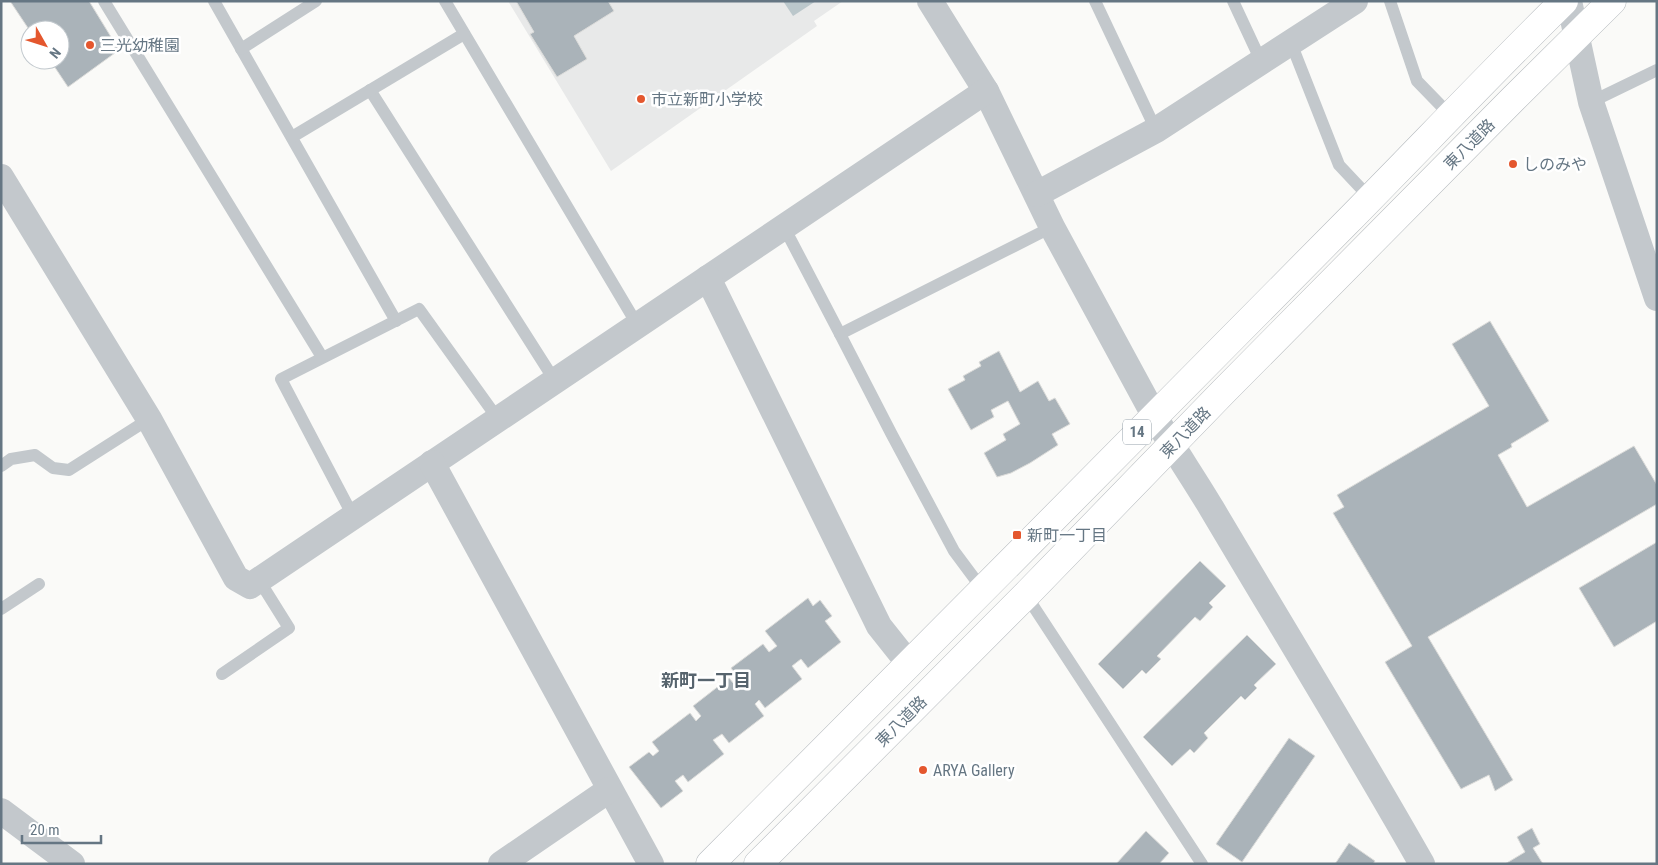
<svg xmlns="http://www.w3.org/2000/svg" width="1658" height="865" viewBox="0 0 1658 865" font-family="'Roboto Condensed','Noto Sans JP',sans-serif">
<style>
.built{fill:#e8e9e9}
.water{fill:#bbc7cb}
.building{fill:#aab3b9;stroke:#dcdcda}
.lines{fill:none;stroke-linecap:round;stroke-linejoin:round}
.primary-casing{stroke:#b5babe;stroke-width:29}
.service{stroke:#c3c8cc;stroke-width:12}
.minor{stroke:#c3c8cc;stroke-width:26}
.primary{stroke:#fff;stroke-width:28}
.poi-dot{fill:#e4572e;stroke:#fff;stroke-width:2}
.labels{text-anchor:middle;stroke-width:5;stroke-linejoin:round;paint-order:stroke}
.shield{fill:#fff;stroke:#939fa8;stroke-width:1}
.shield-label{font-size:15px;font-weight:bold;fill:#657683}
.poi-label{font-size:16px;fill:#657683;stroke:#fff;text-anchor:start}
.street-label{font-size:16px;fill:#657683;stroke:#fff}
.neighbourhood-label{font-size:18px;font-weight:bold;fill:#57646e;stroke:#fff}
</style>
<rect width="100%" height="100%" fill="#fafaf8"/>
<polygon class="built" points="508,1 843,1 814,21 817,26 611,171"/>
<polygon class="water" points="783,1 816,1 793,16"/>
<g class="building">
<polygon points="10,1 89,1 119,50 68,87 50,60 60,60 60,30 30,31"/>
<polygon points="516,1 608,1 614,11 574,36 587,59 557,77 530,34 534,32"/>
<polygon points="1490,321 1549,421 1511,444 1512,447 1498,455 1527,507 1634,446 1657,485 1657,504 1428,637 1513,780 1495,791 1489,775 1461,789 1385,662 1412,646 1333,513 1344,507 1337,495 1489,406 1452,344"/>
<polygon points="999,351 1020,392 1038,381 1049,401 1055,398 1070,424 1052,434 1058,445 1030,463 1011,473 997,477 984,453 1006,440 1003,434 1020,424 1008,401 991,410 994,417 971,430 948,389 965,380 963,376 981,366 979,362"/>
<polygon points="1657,542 1657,621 1614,647 1579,588"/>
<polygon points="1200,561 1226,586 1209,603 1213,607 1200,621 1195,617 1157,656 1161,659 1146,674 1142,670 1123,689 1098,664"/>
<polygon points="808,598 813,606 820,600 832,616 825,621 841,642 808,668 801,659 792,666 802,679 765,708 759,700 755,704 764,716 729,743 722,734 713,740 724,754 688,782 683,775 675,781 683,791 661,808 629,767 649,752 653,756 659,751 652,742 690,713 696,721 701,716 693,706 729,678 734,684 740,680 731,668 763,644 769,652 777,646 765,631"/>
<polygon points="1247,635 1276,664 1254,685 1257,688 1245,700 1241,696 1204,733 1208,738 1194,753 1190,749 1172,766 1143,737"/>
<polygon points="1289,738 1315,756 1242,862 1216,844"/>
<polygon points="1532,828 1540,844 1533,848 1543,864 1505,864 1525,852 1517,837"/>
<polygon points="1146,831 1169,853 1159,864 1116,864"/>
<polygon points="1349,843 1375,861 1373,864 1335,864"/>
</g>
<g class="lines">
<g class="primary-casing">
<g id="primary">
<path d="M710,864C923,652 1134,436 1346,223C1419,149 1490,74 1564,1"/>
<polyline points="758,864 1026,595 1224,391 1513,99 1612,1"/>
</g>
</g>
<g class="service">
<polyline points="104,1 322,357"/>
<polyline points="214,1 396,321"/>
<polyline points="445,1 638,326"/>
<polyline points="1095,1 1156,130"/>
<polyline points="1233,1 1261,61"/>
<polyline points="1390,1 1417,81 1451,116"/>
<polyline points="1291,43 1339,165 1370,198"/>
<polyline points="241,49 316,1"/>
<polyline points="370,90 555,381"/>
<polyline points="1591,102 1657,70"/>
<polyline points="292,137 464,34"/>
<polyline points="784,227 840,334 891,433 954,551 983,590"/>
<polyline points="840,334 1052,227"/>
<polyline points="1,466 11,459 35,455 53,468 69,470 149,419"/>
<polyline points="353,516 281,379 419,309 498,419"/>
<polyline points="1026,595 1202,864"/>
<polyline points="1,609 39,584"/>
<polyline points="222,674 289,628 264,588 252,586"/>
</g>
<g class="minor">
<path d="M930,1L986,91L1052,227L1154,415C1172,447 1193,477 1212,509C1282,627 1354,744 1422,864"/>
<polyline points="1569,1 1591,102 1657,298"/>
<polyline points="1,177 149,419 236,578 250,586 986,91"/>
<polyline points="1037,194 1156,130 1355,1"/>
<polyline points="708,278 879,626 910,665"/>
<polyline points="432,463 651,864"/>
<polyline points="1,811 72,864"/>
<polyline points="501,864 609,790"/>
</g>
<use href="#primary" class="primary"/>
</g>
<g class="poi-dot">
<circle cx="90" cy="45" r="5"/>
<circle cx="641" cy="99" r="5"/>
<circle cx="1513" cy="164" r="5"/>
<rect x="1012" y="530" width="10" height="10" rx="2.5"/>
<circle cx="923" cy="770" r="5"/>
</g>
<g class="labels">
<rect class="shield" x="1123" y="419.5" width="28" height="25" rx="4"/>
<g class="shield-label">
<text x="1137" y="437">14</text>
</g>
<g class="poi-label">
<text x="100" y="51">三光幼稚園</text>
<text x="651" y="105">市立新町小学校</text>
<text x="1523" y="170">しのみや</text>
<text x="1027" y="541">新町一丁目</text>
<text x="933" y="776">ARYA Gallery</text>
</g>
<g class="street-label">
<text transform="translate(1469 144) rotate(-45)" y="6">東八道路</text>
<text transform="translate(1185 432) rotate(-46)" y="6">東八道路</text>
<text transform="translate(901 721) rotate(-45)" y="6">東八道路</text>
</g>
<g class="neighbourhood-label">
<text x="706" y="687">新町一丁目</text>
</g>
</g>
<rect width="1658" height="865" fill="none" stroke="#657683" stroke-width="5"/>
<g transform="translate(45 45) rotate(129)"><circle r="24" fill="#ffffff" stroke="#c1c8cd"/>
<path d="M0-4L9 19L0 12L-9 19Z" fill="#e4572e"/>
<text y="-8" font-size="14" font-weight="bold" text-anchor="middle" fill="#657683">N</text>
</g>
<path d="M22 835v8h79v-8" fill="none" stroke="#657683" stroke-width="2.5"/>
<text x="30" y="835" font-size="15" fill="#657683" stroke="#ffffff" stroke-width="4" paint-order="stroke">20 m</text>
</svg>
